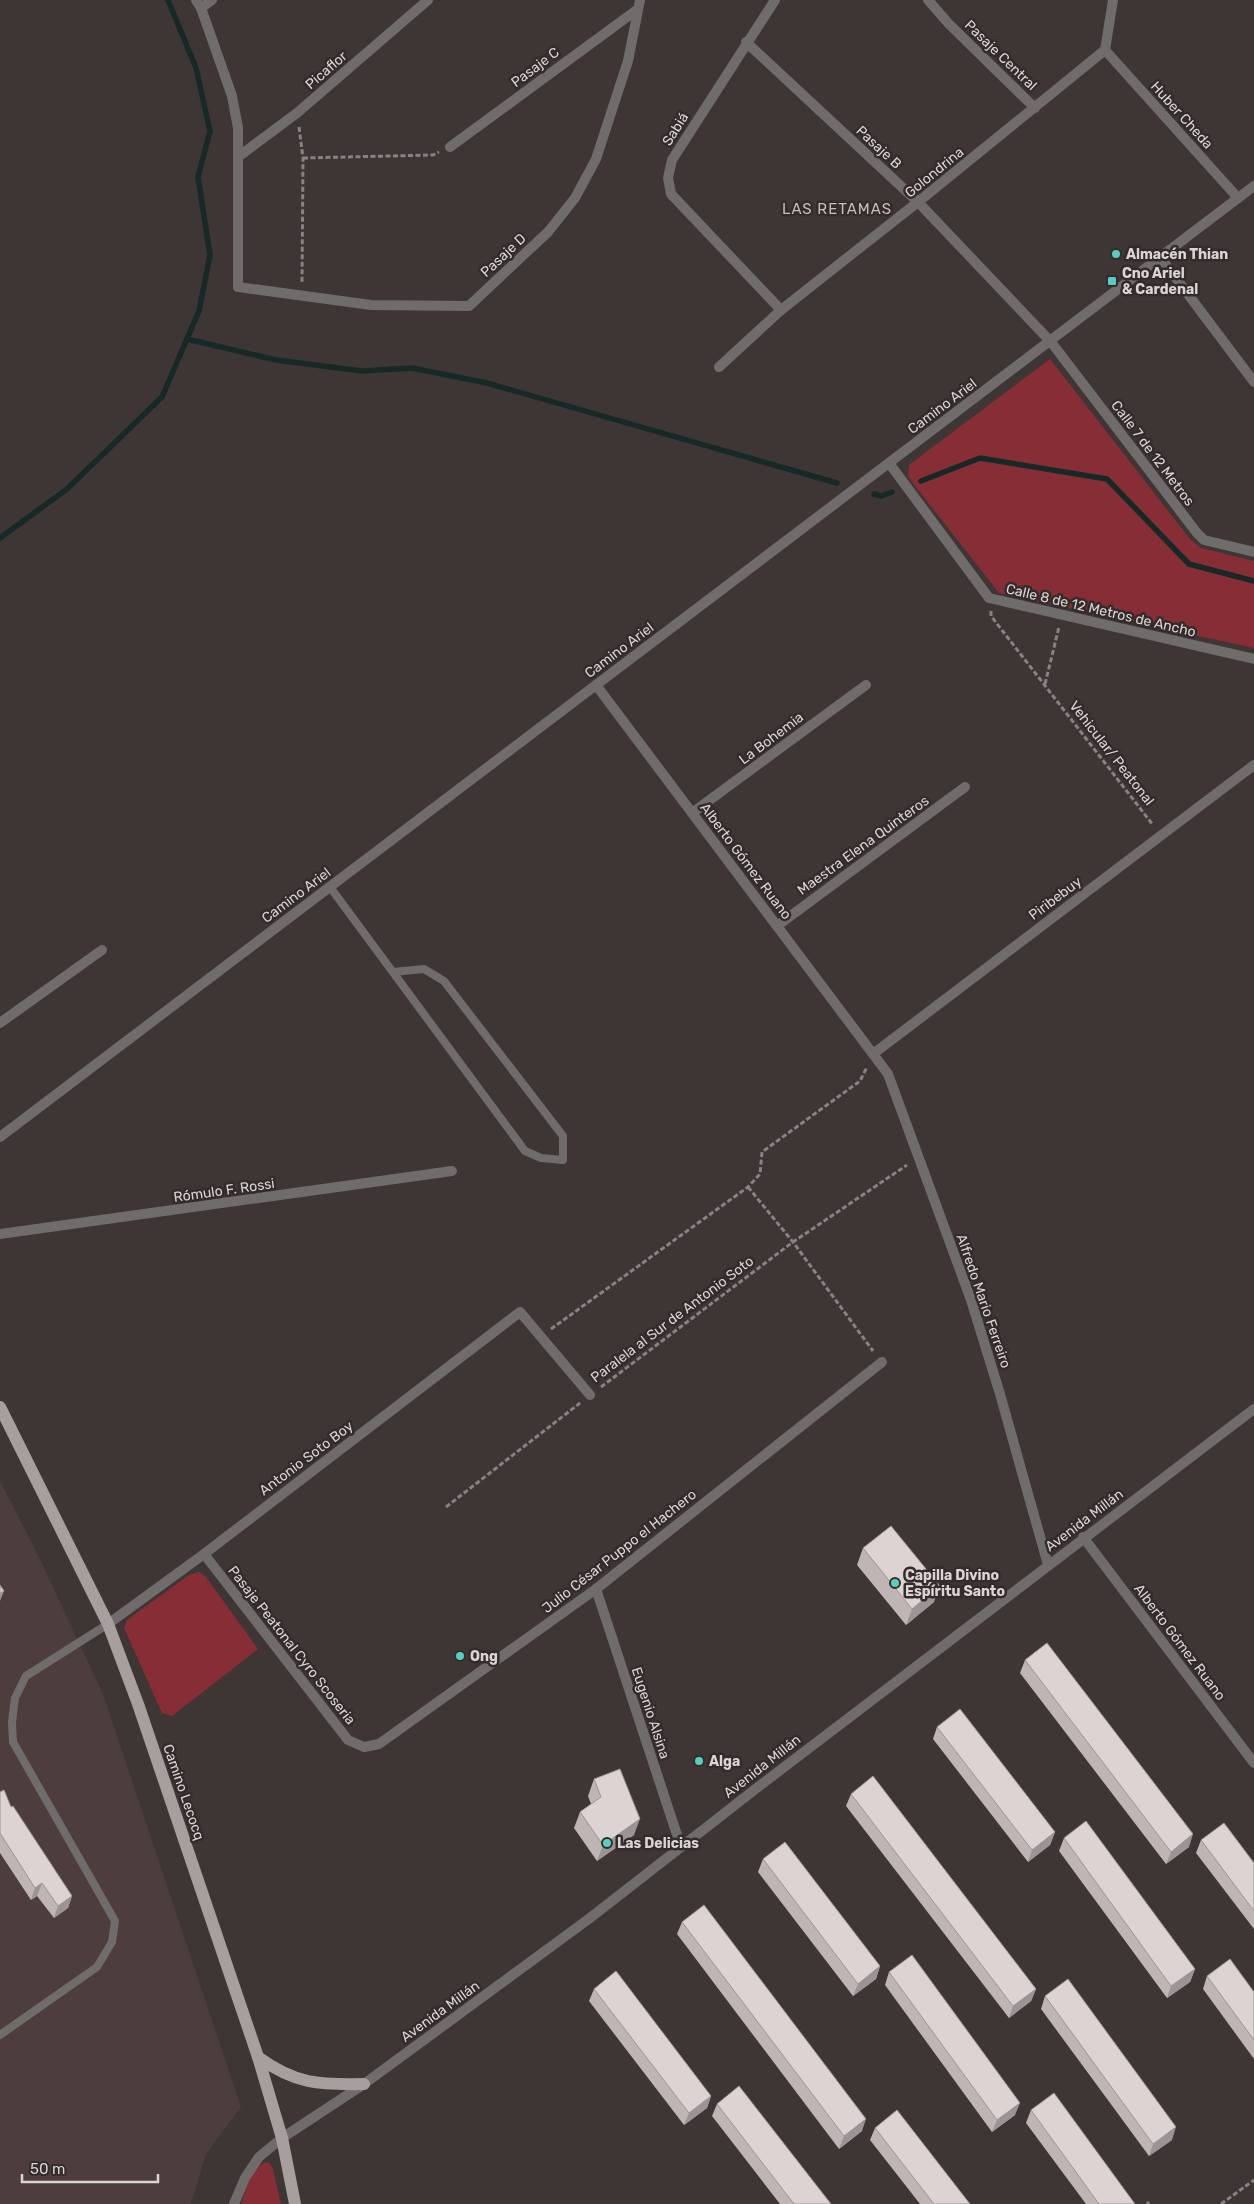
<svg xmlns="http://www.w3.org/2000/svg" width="1254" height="2204" viewBox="0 0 1254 2204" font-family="Rubik,sans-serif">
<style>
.built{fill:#4d3d3d}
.green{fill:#872d36}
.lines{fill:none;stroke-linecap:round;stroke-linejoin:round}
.stream{stroke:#162927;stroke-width:5.5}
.path{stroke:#898282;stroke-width:3;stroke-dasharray:5 2.5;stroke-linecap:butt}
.service{stroke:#706c6c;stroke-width:8}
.minor{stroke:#706c6c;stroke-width:10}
.tertiary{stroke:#706c6c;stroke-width:10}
.primary{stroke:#a79e9e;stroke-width:12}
.wall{fill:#bfb5b5}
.shaded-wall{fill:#9b9494}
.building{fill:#ded3d3;stroke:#9b9494}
.poi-dot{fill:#57cec1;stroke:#342b2b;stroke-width:2}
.labels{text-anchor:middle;stroke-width:5;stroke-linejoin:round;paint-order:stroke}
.street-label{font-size:14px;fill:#dad5d5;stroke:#342b2b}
.poi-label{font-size:14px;font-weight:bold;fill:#dad5d5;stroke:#342b2b;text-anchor:start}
.neighbourhood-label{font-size:15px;letter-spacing:1px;fill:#c8bdbd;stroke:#342b2b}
</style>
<rect width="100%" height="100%" fill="#3e3535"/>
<polygon class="built" points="0,1481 35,1549 103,1694 241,2107 206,2154 191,2204 0,2204"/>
<g class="green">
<polygon points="1050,359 1190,539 1201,548 1254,561 1254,648 999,593 908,477 909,465"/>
<polygon points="199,1572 206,1577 258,1649 172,1716 162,1713 124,1628 127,1620 189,1575"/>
<path d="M266,2162L270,2163L273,2169L281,2204H241C246,2190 251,2168 266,2162Z"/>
</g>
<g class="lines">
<g class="stream">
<polyline points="187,339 276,360 362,371 412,368 487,383 837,483"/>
<polyline points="921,481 980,458 1107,479 1189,564 1254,581"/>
<polyline points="874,494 881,496 892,492"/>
<polyline points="0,538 67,489 162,397 199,311 210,255 198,177 210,131 196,68 168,0"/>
</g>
<g class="path">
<polyline points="299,127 303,158 302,283"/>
<polyline points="303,158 433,155 439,152"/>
<polyline points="991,611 991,616 1153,825"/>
<polyline points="1045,684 1059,627"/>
<polyline points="748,1187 793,1242 873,1351"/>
<polyline points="551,1329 748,1187 760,1174 762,1152 860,1081 867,1067"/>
<polyline points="601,1387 793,1242 907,1165"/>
<polyline points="446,1507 580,1403"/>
<polyline points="1147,2202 1149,2204"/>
<polyline points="1221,2204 1254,2180"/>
</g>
<g class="service">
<polyline points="330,887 525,1151 541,1158 563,1160 563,1136 444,981 424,969 393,972"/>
<polyline points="0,2035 97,1967 112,1942 115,1921 13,1742 12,1722 15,1698 26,1676 108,1624"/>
</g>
<g class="minor">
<polyline points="196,0 201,8 232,96 238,128 238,287 371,305 469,306 548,232 575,198 596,159 628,61 640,0"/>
<polyline points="775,0 672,160 668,178 671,194 781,310"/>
<polyline points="928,0 949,24 1035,108"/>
<polyline points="201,8 212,0"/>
<polyline points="746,42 918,202 1051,342 1197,533 1204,540 1254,552"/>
<polyline points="1105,50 1238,198"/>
<polyline points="450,147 638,9"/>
<polyline points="238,157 297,113 428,0"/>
<polyline points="1160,257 1254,382"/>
<polyline points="719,367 781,310 918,202 1105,50 1113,0"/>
<polyline points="889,463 989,598 1254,659"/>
<polyline points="596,685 888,1074 971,1300 1000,1394 1048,1565"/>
<polyline points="692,813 866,685"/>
<polyline points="777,926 965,787"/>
<polyline points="0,1023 102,950"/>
<polyline points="873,1054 1254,765"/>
<polyline points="0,1234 452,1171"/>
<polyline points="1083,1537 1254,1763"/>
<polyline points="204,1554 348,1740 364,1747 379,1744 596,1589 882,1362"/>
<polyline points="596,1589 681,1847"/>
<polyline points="108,1624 204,1554 520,1312 590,1395"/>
</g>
<g class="tertiary">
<polyline points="0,1137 1254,186"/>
<polyline points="234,2204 245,2178 259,2157 282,2138 364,2084 590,1918 762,1784 1254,1409"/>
</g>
<g class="primary">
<polyline points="0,1407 108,1624 138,1704 258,2057 282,2138 295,2204"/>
<path d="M258,2057C295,2084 319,2085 364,2084"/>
</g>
</g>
<g class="wall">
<polygon points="863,1548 934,1602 906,1625 857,1565"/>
<polygon points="1025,1660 1189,1847 1166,1864 1020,1673"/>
<polygon points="937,1727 1055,1832 1050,1845 1028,1862 933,1739"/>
<polygon points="594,1779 634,1835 597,1861 574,1828 580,1812 591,1804 588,1796"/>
<polygon points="0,1792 72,1896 68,1908 54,1918 37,1896 31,1900 0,1853"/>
<polygon points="851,1794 1036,1989 1031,2001 1009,2018 846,1806"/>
<polygon points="1064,1838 1195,1969 1190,1982 1167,1998 1059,1851"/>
<polygon points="1201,1840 1254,1863 1254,1929 1196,1853"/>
<polygon points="763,1859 880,1966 876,1979 853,1996 758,1872"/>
<polygon points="682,1922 862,2131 839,2149 677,1934"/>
<polygon points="889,1972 1015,2115 992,2132 885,1985"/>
<polygon points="1207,1976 1254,1992 1254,2059 1203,1989"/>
<polygon points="594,1989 711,2096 707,2108 684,2125 589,2001"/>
<polygon points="1045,1996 1172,2140 1149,2156 1041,2009"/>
<polygon points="717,2104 831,2204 780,2204 712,2116"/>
<polygon points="1031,2110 1135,2204 1086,2204 1026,2123"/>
<polygon points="875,2128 970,2204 920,2204 870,2140"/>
</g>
<g class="shaded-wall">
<polygon points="940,1586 934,1602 906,1625 912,1609"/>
<polygon points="4,1591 0,1601 0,1593"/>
<polygon points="640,1819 634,1835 597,1861 603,1845"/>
<polygon points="1055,1832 1050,1845 1028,1862 1032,1850"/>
<polygon points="1193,1834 1189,1847 1166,1864 1171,1852"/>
<polygon points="42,1883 37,1896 31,1900 35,1888"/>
<polygon points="72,1896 68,1908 54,1918 58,1906"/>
<polygon points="880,1966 876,1979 853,1996 858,1984"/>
<polygon points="1195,1969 1190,1982 1167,1998 1171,1986"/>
<polygon points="1036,1989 1031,2001 1009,2018 1013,2006"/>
<polygon points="711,2096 707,2108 684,2125 689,2113"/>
<polygon points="1020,2103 1015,2115 992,2132 997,2120"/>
<polygon points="866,2119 862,2131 839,2149 844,2136"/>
<polygon points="1176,2127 1172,2140 1149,2156 1153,2144"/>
</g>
<g class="building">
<polygon points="891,1526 940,1586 912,1609 863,1548"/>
<polygon points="0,1585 4,1591 0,1593"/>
<polygon points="1047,1643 1193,1834 1171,1852 1025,1660"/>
<polygon points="960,1709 1055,1832 1032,1850 937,1727"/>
<polygon points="620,1769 640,1819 603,1845 580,1812 601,1797 594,1779"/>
<polygon points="873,1776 1036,1989 1013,2006 851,1794"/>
<polygon points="4,1790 11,1807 13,1806 72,1896 58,1906 42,1883 35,1888 0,1833 0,1792"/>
<polygon points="1086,1821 1195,1969 1171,1986 1064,1838"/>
<polygon points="1224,1823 1254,1863 1254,1911 1201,1840"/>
<polygon points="785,1842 880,1966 858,1984 763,1859"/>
<polygon points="704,1905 866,2119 844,2136 682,1922"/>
<polygon points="912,1955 1020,2103 997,2120 889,1972"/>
<polygon points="1230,1959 1254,1992 1254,2040 1207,1976"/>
<polygon points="616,1971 711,2096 689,2113 594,1989"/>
<polygon points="1068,1979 1176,2127 1153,2144 1045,1996"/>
<polygon points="739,2086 831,2204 794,2204 717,2104"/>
<polygon points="1054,2093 1135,2204 1099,2204 1031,2110"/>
<polygon points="897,2110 970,2204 934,2204 875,2128"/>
</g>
<g class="poi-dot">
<circle cx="1116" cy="254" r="5"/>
<rect x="1107" y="276" width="10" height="10" rx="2.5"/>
<circle cx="895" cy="1583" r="5"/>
<circle cx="460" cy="1656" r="5"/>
<circle cx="699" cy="1761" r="5"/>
<circle cx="607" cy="1843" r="5"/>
</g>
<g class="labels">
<g class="street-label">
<text transform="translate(1001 55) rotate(44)" y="5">Pasaje Central</text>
<text transform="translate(535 67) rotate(-37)" y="5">Pasaje C</text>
<text transform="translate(326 70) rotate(-41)" y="5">Picaflor</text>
<text transform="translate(1182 115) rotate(48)" y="5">Huber Cheda</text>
<text transform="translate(675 129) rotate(-58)" y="5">Sabiá</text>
<text transform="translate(879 147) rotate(43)" y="5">Pasaje B</text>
<text transform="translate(934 172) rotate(-39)" y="5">Golondrina</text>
<text transform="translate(503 255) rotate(-43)" y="5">Pasaje D</text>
<text transform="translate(942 406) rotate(-37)" y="5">Camino Ariel</text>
<text transform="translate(1153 453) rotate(53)" y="5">Calle 7 de 12 Metros</text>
<text transform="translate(1101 610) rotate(13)" y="5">Calle 8 de 12 Metros de Ancho</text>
<text transform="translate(619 650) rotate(-37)" y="5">Camino Ariel</text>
<text transform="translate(771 738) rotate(-37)" y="5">La Bohemia</text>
<text transform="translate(1112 753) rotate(52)" y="5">Vehicular/ Peatonal</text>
<text transform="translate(863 845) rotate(-36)" y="5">Maestra Elena Quinteros</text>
<text transform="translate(746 861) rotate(53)" y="5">Alberto Gómez Ruano</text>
<text transform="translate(296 895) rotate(-37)" y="5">Camino Ariel</text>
<text transform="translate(1055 898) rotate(-37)" y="5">Piribebuy</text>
<text transform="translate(224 1190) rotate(-8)" y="5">Rómulo F. Rossi</text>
<text transform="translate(984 1301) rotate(71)" y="5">Alfredo Mario Ferreiro</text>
<text transform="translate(672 1319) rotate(-37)" y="5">Paralela al Sur de Antonio Soto</text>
<text transform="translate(306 1458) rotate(-37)" y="5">Antonio Soto Boy</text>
<text transform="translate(1084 1520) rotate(-37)" y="5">Avenida Millán</text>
<text transform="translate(619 1551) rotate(-38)" y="5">Julio César Puppo el Hachero</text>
<text transform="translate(1180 1642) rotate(53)" y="5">Alberto Gómez Ruano</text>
<text transform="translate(292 1645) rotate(52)" y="5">Pasaje Peatonal Cyro Scoseria</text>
<text transform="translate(651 1713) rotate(72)" y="5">Eugenio Alsina</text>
<text transform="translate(762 1766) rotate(-38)" y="5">Avenida Millán</text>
<text transform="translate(184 1792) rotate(71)" y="5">Camino Lecocq</text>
<text transform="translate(440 2011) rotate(-36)" y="5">Avenida Millán</text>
</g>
<g class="poi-label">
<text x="1126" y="259">Almacén Thian</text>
<text x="1122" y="278">Cno Ariel<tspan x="1122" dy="16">&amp; Cardenal</tspan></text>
<text x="905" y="1580">Capilla Divino<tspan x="905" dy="16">Espíritu Santo</tspan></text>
<text x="470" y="1661">Ong</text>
<text x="709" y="1766">Alga</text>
<text x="617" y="1848">Las Delicias</text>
</g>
<g class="neighbourhood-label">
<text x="837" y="214">LAS RETAMAS</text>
</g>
</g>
<path d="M22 2174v8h136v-8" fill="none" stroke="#dad5d5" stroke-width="2.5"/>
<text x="30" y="2174" font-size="15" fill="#dad5d5" stroke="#342b2b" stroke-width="4" paint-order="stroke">50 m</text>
</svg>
